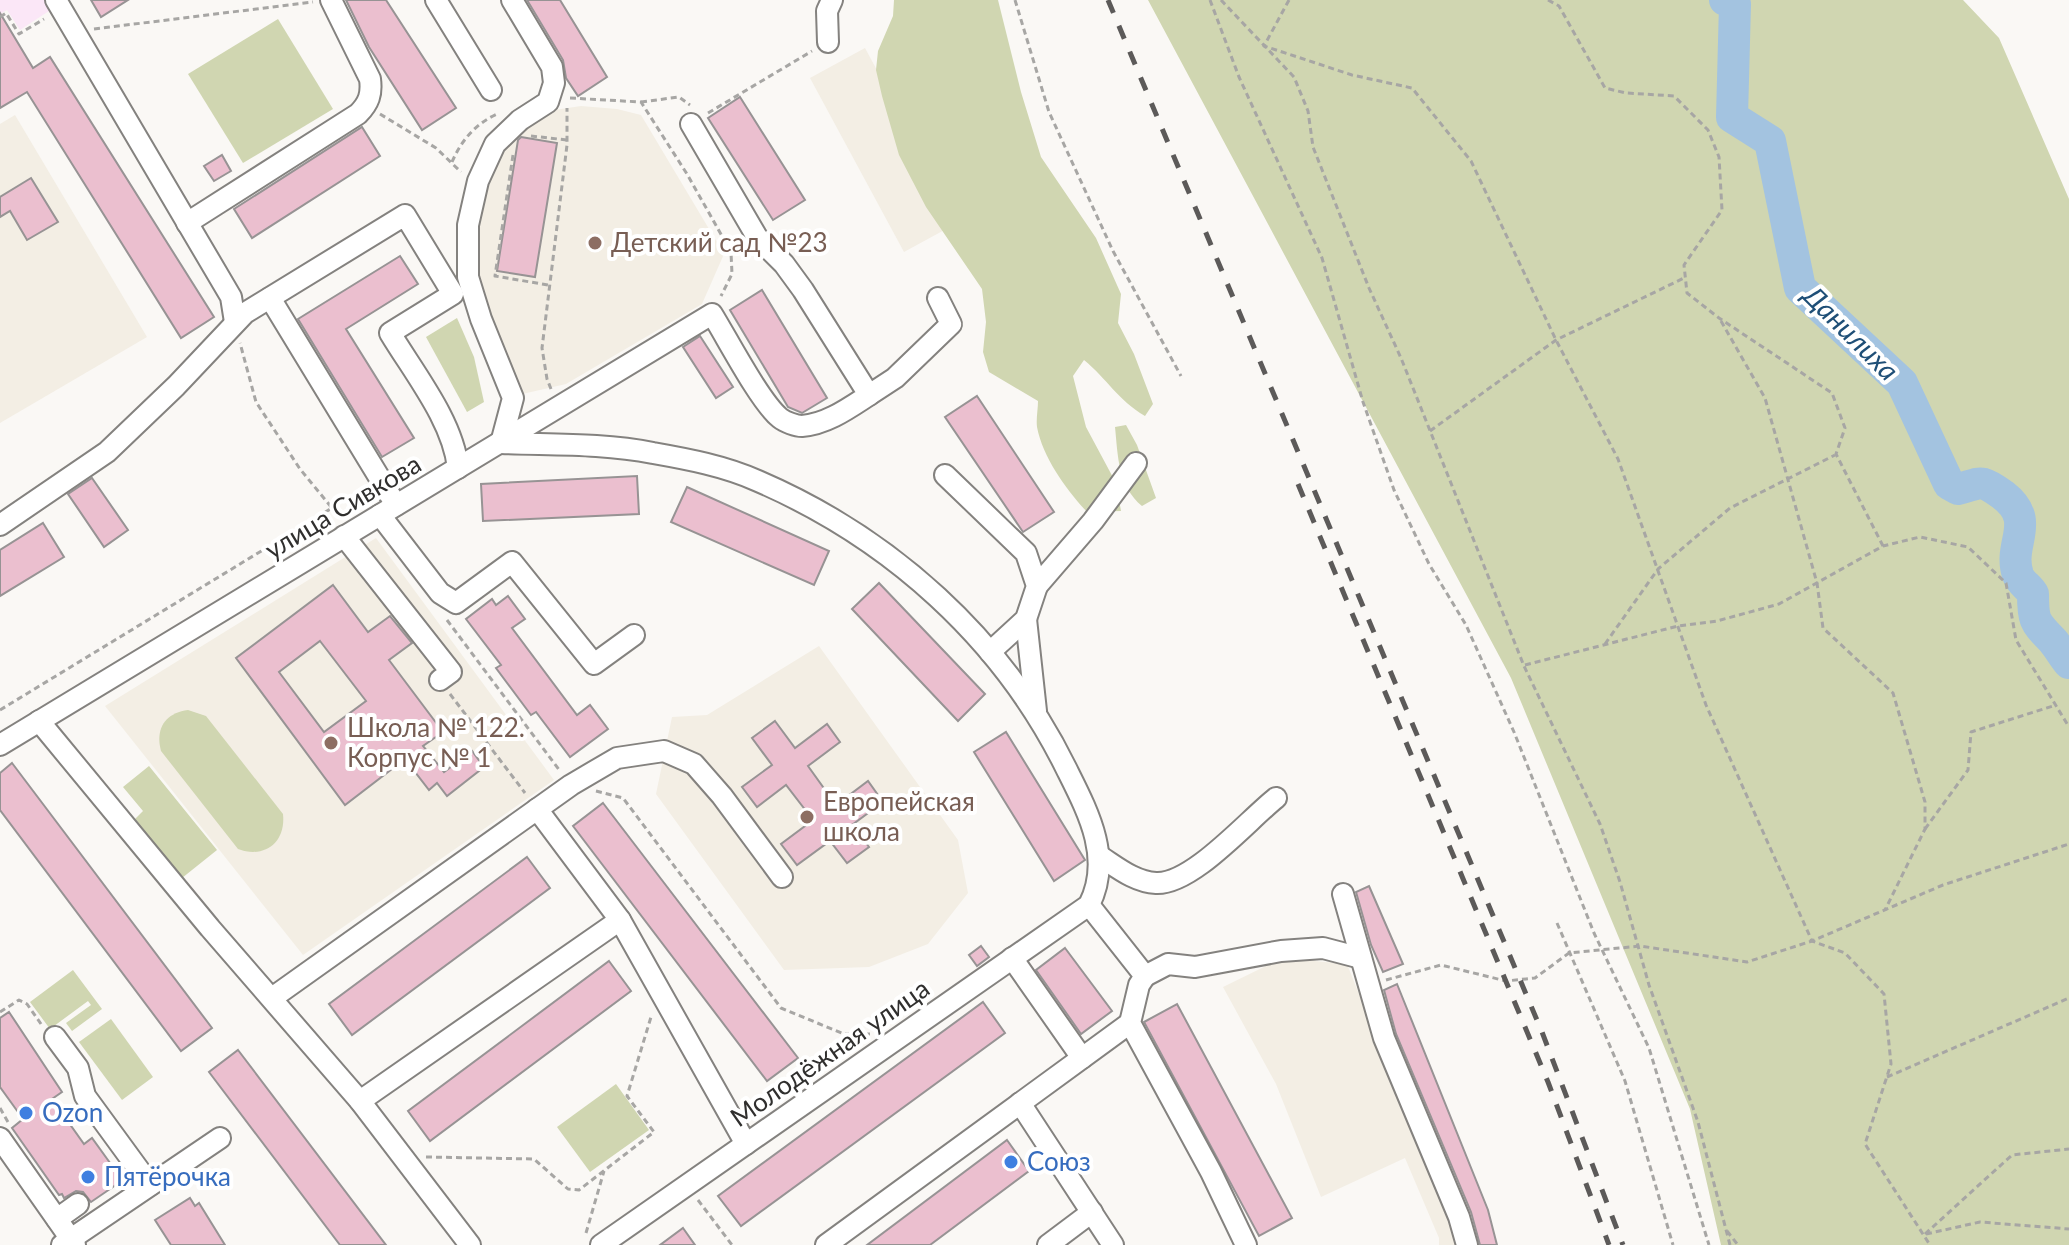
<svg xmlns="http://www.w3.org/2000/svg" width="2069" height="1245" viewBox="0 0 2069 1245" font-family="Lato,sans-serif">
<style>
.commercial{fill:#fbe7f7}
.built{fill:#f3eee4}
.green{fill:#d0d6b1}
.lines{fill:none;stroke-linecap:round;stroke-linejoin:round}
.river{stroke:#a3c3e0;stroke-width:32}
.building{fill:#ebbfcf;stroke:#979394;stroke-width:2;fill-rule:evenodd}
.minor-casing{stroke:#84827f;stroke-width:24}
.path{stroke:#a7a6a4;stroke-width:3;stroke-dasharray:6 4;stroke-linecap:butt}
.minor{stroke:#fff;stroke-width:20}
.rail{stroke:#5c5a59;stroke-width:5;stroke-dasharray:14 14;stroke-linecap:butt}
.education-dot{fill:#8d6e63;stroke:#fff;stroke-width:3}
.shop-dot{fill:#3f7fe0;stroke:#fff;stroke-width:3}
.labels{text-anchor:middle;stroke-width:8;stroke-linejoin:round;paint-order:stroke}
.education-label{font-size:26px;fill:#785e54;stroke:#fff;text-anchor:start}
.street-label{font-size:26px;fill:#302f2e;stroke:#fff}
.shop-label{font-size:26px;fill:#366cbe;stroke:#fff;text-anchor:start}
.water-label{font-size:28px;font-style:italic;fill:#1f4f77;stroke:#fff}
</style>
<rect width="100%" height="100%" fill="#faf8f5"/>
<polygon class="commercial" points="0,0 47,0 52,9 20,30 7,10 0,14"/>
<g class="built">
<polygon points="865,48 959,222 904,252 810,78"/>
<polygon points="581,106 617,109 641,115 724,254 702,304 566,384 518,395 478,296 472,233 495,152 541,112"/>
<polygon points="15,115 147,337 0,423 0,124"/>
<polygon points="376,538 554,780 303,955 105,706"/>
<polygon points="819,646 958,840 968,893 928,944 869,967 784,970 656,794 672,717 707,715"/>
<polygon points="1282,958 1347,964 1459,1245 1439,1245 1439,1238 1405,1158 1321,1197 1276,1084 1223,987"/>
</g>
<g class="green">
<path d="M894,0H998L1021,92L1041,157L1096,238L1121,294L1118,323L1134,354L1153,404L1145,416C1118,400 1107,379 1084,360L1073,376L1086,427L1116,483L1121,511L1087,512C1066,489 1043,458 1037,427C1036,419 1038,409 1038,401L989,372L983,352L986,322L982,289L926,207L899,155L882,96L876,70L878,51L893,16Z"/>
<polygon points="1148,0 1963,0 1999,38 2069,199 2069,1245 1721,1245 1690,1109 1511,678"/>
<polygon points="278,19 333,109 243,163 188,74"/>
<polygon points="457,318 474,357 484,402 467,412 426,337"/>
<path d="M1126,425L1137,445L1156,498L1142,506C1118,486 1118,457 1115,427Z"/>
<path d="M188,710L206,716L283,814C286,842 265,859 238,849L161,751C155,729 165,713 188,710Z"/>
<polygon points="149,766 217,850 182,878 135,819 143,811 123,787"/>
<polygon points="73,970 102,1009 72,1031 66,1023 91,1005 88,1001 50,1029 30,1002"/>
<polygon points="111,1019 153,1077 122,1100 79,1042"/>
<polygon points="616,1084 649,1130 590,1172 557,1127"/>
</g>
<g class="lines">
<path class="river" d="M1725,0L1735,4L1732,117L1770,141L1800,288L1902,383L1949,484L1958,489C1982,483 1979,478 2003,495C2038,522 2007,543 2018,575C2021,583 2029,587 2033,594C2033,622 2035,622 2053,641C2059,648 2063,656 2069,663"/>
</g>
<g class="building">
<polygon points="91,0 128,0 101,17"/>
<polygon points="346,0 386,0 456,108 422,130 369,47"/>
<polygon points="527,0 560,0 607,77 578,96 566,78 563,60"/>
<polygon points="0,13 33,68 50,57 214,317 181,338 27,92 0,108"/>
<polygon points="740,97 805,200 773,220 708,118"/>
<polygon points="362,127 380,156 252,238 234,209"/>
<polygon points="521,137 557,143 535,277 497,271 518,140"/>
<polygon points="222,155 231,171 214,181 204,166"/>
<polygon points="31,178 58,222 27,240 10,211 0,217 0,197"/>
<polygon points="400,256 418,284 346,329 414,438 382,457 298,319"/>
<polygon points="762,290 827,398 802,413 788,407 730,310"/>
<polygon points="700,336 733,387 716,398 683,347"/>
<polygon points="977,396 1054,512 1023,532 945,417"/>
<polygon points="637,476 639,514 483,521 481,484"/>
<polygon points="92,478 128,530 104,547 68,494"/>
<polygon points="687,487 829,551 814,585 671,522"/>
<polygon points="43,523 64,557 0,596 0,550"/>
<polygon points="879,583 985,694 958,721 852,609"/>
<path d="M333,585L368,632L390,616L412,643L389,660L443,732L423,746L444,772L472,751L484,767L447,796L437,783L429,790L405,759L345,805L236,658ZM320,641L366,701L324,732L279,672Z"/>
<polygon points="508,596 525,619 512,628 577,715 590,705 608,729 570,757 536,712 531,715 496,668 501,665 466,619 492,599 496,605"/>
<polygon points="775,721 795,748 827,724 840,742 808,766 836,805 868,781 883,802 852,825 869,847 847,863 830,841 797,865 781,844 813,820 786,785 757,807 742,787 772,765 752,738"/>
<polygon points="1006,732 1085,860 1054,881 974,752"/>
<polygon points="12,763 212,1028 181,1051 0,810 0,773"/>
<polygon points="603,803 798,1058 767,1081 573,826"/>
<polygon points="527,857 550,888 352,1035 329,1004"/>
<polygon points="1369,886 1403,964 1383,972 1371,945 1356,892"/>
<polygon points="981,946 989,957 977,966 969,955"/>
<polygon points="1065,948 1112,1011 1081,1034 1036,970"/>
<polygon points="609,961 631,991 430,1141 408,1111"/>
<polygon points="1397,984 1488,1210 1497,1245 1480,1245 1471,1212 1396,1034 1384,990"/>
<polygon points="983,1002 1005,1033 741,1226 718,1196"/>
<polygon points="1177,1004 1292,1218 1259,1236 1144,1022"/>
<polygon points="9,1012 62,1092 52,1099 84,1144 92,1138 113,1167 116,1164 126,1178 91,1202 83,1192 76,1191 64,1198 62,1194 59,1195 12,1128 23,1119 0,1087 0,1018"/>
<polygon points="238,1050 386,1245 340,1245 209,1072"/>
<polygon points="1007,1140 1029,1171 930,1245 867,1245"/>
<polygon points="190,1198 195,1206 199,1203 225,1245 171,1245 155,1220"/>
<polygon points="683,1228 695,1245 660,1245"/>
</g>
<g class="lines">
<g class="minor-casing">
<g id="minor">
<polyline points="56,0 231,297 235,322"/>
<polyline points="436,0 491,90"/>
<path d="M512,0L552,67L554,83L548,102L520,120L495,144L478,181L468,225V277L481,319L513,398L501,443C552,445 603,443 653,453C687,459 725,466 758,481C890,538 1002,638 1066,768C1088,812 1113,858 1089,905L601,1245"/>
<polyline points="828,42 827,11 832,0"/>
<path d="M187,223L358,114C369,103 372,94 370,79L331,0"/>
<polyline points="270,298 396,505"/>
<polyline points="869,395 895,378 951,324 938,298"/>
<polyline points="945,475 1026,553 1037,586 1026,619 990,652"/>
<polyline points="380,515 440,593 456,603 512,562 594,664 634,635"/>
<path d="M0,525L107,452L176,386L245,313L405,215L453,294L390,333C414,373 453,421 458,468"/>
<polyline points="344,536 451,672 440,680"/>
<polyline points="1037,586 1093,521 1136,463"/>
<polyline points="1026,619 1036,711"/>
<polyline points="39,721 210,928 360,1101 470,1245"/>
<path d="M0,745L712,314C727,338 760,402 780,418C785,422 796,426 802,426C827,424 849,408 869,395L803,290L784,264L757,237L691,124"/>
<polyline points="537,809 620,920 746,1144"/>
<path d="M1101,857C1118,868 1135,882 1156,883C1192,885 1248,820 1276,798"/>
<polyline points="1343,894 1384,1038 1459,1217 1467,1245"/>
<polyline points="1089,905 1145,976 1139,985 1130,1023 1211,1172 1246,1245"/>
<polyline points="1012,958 1082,1058"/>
<polyline points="1145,976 1168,964 1195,967 1281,951 1323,948 1361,958"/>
<polyline points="272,998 571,785 617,758 664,751 694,764 722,796 782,877"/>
<polyline points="55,1037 78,1068 85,1096 150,1185"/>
<polyline points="360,1101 620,920"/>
<polyline points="1020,1103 1113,1245"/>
<polyline points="0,1138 75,1245"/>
<polyline points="57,1219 78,1204"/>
<polyline points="62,1245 220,1138"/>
<polyline points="826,1245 1130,1023"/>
<polyline points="1048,1245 1092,1212"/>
</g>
</g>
<g class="path">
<polyline points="1015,0 1049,112 1113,251 1181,376"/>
<polyline points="1210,0 1239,77 1322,258 1363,402 1394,490 1429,564 1466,625 1514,732 1594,933 1649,1048 1709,1245"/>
<polyline points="1221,0 1294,77 1308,111 1313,147 1369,288 1401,358 1524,666 1600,824 1620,882 1649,985 1698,1122 1730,1245"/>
<polyline points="1289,0 1264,46 1352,75 1412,88 1471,161 1556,340 1618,459 1706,705 1812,941 1845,953 1884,994 1891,1064 1865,1144 1930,1245"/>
<polyline points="1548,0 1559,6 1605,88 1626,93 1674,96 1708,130 1719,157 1722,210 1684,265 1687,293 1719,318 1832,393 1845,428 1836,454 1883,546"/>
<polyline points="0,17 6,13 19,34 44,19"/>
<polyline points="94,29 313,2"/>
<polyline points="570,98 641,102 687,174 731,252 732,274 721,296"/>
<polyline points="641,102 679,97 690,105"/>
<polyline points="708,113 812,51"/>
<polyline points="380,114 436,148 461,172"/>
<polyline points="531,136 567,140"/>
<polyline points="513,155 495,276 548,285"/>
<path d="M452,162C461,141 475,124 497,114"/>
<polyline points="1721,321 1765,398 1817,583 1823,628 1893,693 1925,802 1925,829 1885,910"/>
<polyline points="551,389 547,379 542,348 567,145 567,108"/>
<polyline points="1430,431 1556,340 1686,277"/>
<polyline points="447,620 560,771"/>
<polyline points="1605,644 1658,569 1730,508 1835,455"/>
<polyline points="1525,665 1678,626 1717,621 1779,604 1883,546 1920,537 1968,547 2006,583 2016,640 2069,727"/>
<polyline points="450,694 525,793"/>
<polyline points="0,710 332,508 300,469 256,402 240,343"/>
<polyline points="596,791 623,798 781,1008 844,1034 870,1034"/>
<polyline points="1925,829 1968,770 1971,732 2056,705"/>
<polyline points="1557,923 1625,1081 1673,1245"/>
<polyline points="1386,980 1441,965 1506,981 1535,978 1569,953 1640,946 1747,962 1812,941 1943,885 2069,844"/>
<polyline points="0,1012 19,1000 27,1004 41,1024"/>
<polyline points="1887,1077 2069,998"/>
<polyline points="0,1108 8,1122"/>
<polyline points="426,1157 534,1159 568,1189 579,1190 654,1132 627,1096 651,1017"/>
<polyline points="698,1200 732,1245"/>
<polyline points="1727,1231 1738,1245"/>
<polyline points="586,1233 604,1171"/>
<polyline points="1925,1234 2012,1155 2069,1149"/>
<polyline points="1926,1234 1980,1222 2069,1229"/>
</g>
<use href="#minor" class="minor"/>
<g class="rail">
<polyline points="1108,0 1542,1032 1623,1245"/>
<polyline points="1298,484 1548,1082 1609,1245"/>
</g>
</g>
<g class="education-dot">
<circle cx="595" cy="243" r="8"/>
<circle cx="331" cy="743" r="8"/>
<circle cx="807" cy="817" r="8"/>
</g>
<g class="shop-dot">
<circle cx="26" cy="1113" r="8"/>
<circle cx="1011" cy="1162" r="8"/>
<circle cx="88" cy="1177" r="8"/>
</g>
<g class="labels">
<g class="education-label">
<text x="611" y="252">Детский сад №23</text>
<text x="347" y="737">Школа № 122.<tspan x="347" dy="30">Корпус № 1</tspan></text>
<text x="823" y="811">Европейская<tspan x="823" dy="30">школа</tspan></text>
</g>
<g class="street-label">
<text transform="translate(343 507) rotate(-31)" y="9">улица Сивкова</text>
<text transform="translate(830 1053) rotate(-35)" y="9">Молодёжная улица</text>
</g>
<g class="shop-label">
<text x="42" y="1122">Ozon</text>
<text x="1027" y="1171">Союз</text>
<text x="104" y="1186">Пятёрочка</text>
</g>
<g class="water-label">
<text transform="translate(1851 333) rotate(45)" y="10">Данилиха</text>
</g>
</g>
</svg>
